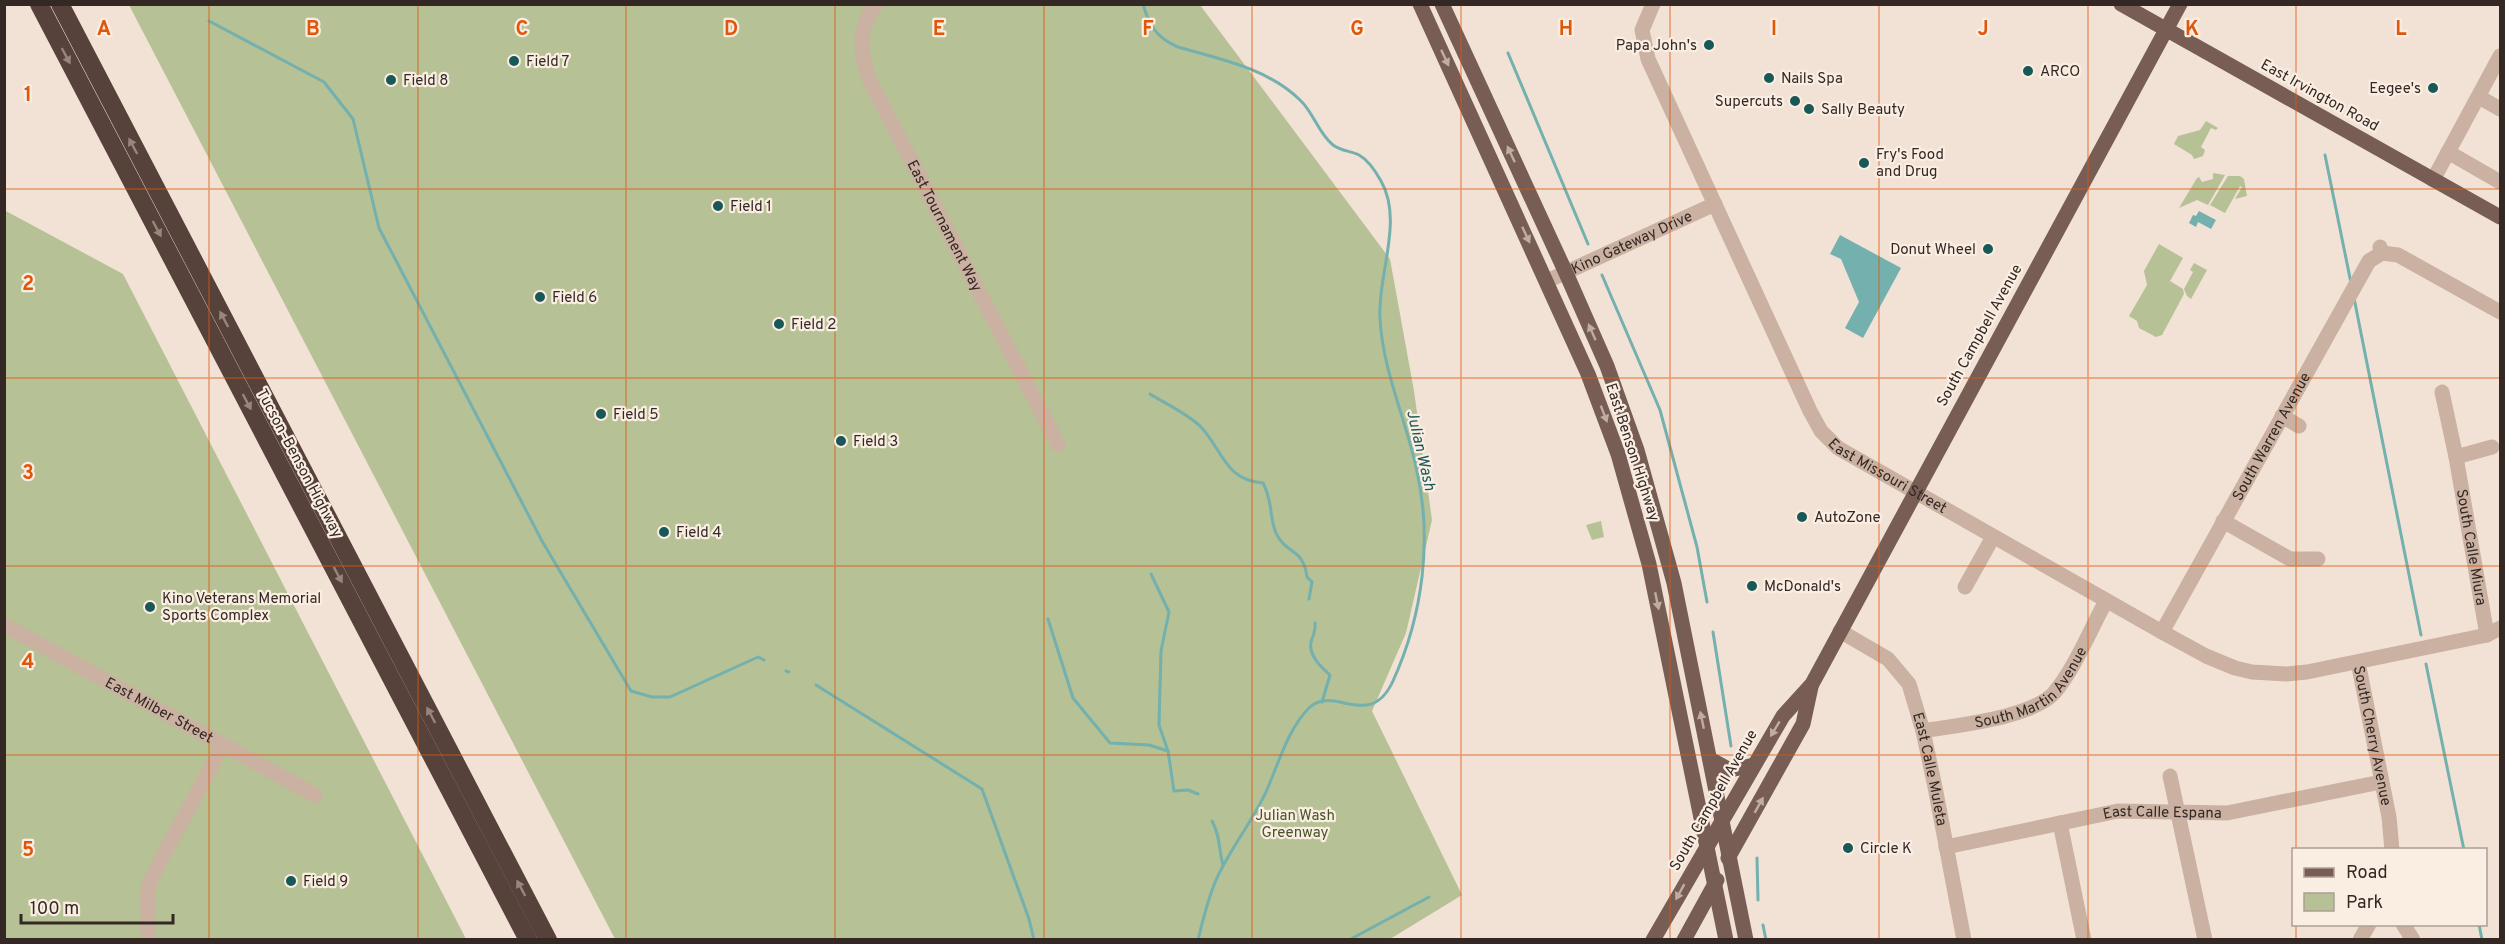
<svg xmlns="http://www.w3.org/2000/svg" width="2505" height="944" viewBox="0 0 2505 944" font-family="Overpass,sans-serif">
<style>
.green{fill:#b6c195}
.water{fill:#73b0ae}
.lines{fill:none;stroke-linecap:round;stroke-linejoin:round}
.stream{stroke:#73b0ae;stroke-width:3}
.minor{stroke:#cab1a1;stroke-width:15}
.major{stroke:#775d54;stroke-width:15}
.highway{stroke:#56413b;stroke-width:18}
.oneway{fill:#98867e}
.oneway2{fill:#bfaca2}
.grid{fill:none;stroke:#df570d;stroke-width:1.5;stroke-opacity:0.55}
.poi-dot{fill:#185856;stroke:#faede2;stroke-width:2}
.labels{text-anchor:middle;stroke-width:4.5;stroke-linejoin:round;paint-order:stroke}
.poi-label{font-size:15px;fill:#342825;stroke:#faede2;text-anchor:start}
.street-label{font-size:15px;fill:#342825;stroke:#faede2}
.park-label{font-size:15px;fill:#475427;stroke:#faede2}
.water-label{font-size:16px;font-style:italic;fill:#185856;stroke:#faede2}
.grid-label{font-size:20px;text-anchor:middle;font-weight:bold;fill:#df570d;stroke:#faede2;stroke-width:4.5;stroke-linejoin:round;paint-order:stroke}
</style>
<rect width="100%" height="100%" fill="#f2e2d6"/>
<g class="green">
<polygon points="129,5 1200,5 1390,259 1414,391 1432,520 1406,633 1372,711 1462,895 1390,939 615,939"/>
<polygon points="2206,121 2218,128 2216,130 2211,128 2201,147 2205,150 2203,156 2194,159 2192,155 2174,144 2178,136 2200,130"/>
<polygon points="2213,173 2225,175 2208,205 2197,200 2179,208 2197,178 2199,177 2202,182 2213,179"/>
<polygon points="2228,176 2240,176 2244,179 2247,196 2235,199 2242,187 2240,186 2225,213 2210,205"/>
<polygon points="4,210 123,274 466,939 5,939"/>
<polygon points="2159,244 2183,258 2170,281 2183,289 2184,294 2162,335 2156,337 2139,328 2137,321 2129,316 2147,285 2144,271"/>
<polygon points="2194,263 2207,270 2191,299 2187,296 2184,289 2193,272 2190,270"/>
<polygon points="1601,521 1604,537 1592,540 1586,525"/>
</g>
<g class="water">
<polygon points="2199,211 2216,220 2211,229 2198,222 2196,227 2189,223 2193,215 2196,216"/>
<polygon points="1840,235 1901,268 1863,338 1845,328 1859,302 1841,259 1830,254"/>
</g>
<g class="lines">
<g class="stream">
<path d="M1143,4C1149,26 1157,38 1178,47C1220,59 1267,68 1300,100C1314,113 1318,133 1333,145C1341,151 1351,151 1359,155C1368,160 1376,172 1381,181C1404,221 1377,276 1380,319C1383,371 1405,417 1416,467C1433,538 1423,615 1393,681C1370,731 1334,685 1310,707C1288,728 1278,765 1266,792C1252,822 1230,849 1216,880C1208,899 1203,919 1198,940"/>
<polyline points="209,21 324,82 353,119 379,228 542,541 631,691 652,697 670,697 758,657 764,660"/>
<polyline points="1508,53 1588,244"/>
<polyline points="2325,155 2351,283"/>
<polyline points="1602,275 1660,410 1697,547 1707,602"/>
<polyline points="2354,298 2421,635"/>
<path d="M1150,394C1166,404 1188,414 1201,427C1223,451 1226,481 1263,483C1273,501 1269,517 1276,533C1286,555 1303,547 1307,577L1312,582L1309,599"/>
<polyline points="1151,574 1169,612 1161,651 1159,725 1168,751"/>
<polyline points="1048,619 1073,698 1110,743 1149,745 1168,751 1174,791 1188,790 1198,794"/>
<path d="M1315,623C1316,631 1313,635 1311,642C1308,655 1321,667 1330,675L1322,702"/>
<polyline points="1713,632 1731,746"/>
<polyline points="2426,664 2464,850"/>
<polyline points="786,671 789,672"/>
<polyline points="816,685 982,789 1029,919 1034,940"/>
<path d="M1212,821C1221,838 1218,847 1223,865"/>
<polyline points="1757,858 1758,900"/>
<polyline points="2479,924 2482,940"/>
<polyline points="1763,925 1766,940"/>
<polyline points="1349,940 1429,897"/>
</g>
<g class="minor">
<path id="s1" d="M876,4C857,28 860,55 870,81L1058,444"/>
<path id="s2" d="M1653,4L1642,30L1648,59L1810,411L1821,431L1838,448L2162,632L2206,656L2235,668L2252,672L2286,674L2307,672L2487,635L2500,628"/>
<polyline points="2479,97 2500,109"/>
<polyline points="2448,152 2500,182"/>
<polyline points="2433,180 2500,56"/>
<polyline points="2382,253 2398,255 2500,312"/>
<path id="s3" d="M1547,281L1715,204"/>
<path id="s4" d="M2442,392L2456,457L2487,635"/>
<polyline points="2282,416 2299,426"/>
<polyline points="2456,457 2492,447"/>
<polyline points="2223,521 2290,559 2318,559"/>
<polyline points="1965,587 1993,537"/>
<path id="s5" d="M4,625L315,795"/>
<path id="s6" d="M1840,631L1888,659L1909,684L1923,731L1935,787L1964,940"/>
<path id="s7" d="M2162,632L2369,261L2382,253L2380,247"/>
<path id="s8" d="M2358,662L2389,817L2392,850"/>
<path id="s9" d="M1923,731C1957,725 2031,718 2054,693C2074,670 2091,628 2106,601"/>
<polyline points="2170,776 2205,940"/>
<polyline points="2060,823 2084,940"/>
<path id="s10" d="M1946,847L2118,811L2227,813L2381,782"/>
<polyline points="2403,924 2413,940"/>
<polyline points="148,940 148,887 158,865 223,745"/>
<polyline points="2360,940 2369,924"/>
</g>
<g class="major">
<polyline points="1420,4 1588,374 1618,454 1649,564 1726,940"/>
<polyline points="1442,4 1566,273 1607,366 1637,450 1674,583 1746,940"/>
<polyline points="2121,4 2500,217"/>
<polyline points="1710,759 1730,770 1754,765"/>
<polyline points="1728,858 1803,724 1811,687"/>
<polyline points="1653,940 1783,716 1812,684 2180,4"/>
<polyline points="1684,940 1717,880"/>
</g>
<g class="highway">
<polyline points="39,4 528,940"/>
<polyline points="60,4 548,940"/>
</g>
</g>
<defs><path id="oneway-solid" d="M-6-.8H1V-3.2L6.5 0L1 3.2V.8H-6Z" transform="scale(1.5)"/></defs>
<g class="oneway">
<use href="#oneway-solid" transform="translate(66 56) rotate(62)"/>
<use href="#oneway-solid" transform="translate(133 146) rotate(-118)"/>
<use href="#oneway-solid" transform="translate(157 229) rotate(62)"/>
<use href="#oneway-solid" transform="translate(224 319) rotate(-118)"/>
<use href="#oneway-solid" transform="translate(247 402) rotate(62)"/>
<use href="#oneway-solid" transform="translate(338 575) rotate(62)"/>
<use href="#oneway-solid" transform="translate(431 715) rotate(-118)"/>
<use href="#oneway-solid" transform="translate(521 888) rotate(-118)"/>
</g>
<g class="oneway2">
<use href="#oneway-solid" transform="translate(1445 58) rotate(65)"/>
<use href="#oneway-solid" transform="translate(1511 154) rotate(-115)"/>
<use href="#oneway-solid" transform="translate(1526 235) rotate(65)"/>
<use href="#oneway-solid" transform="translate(1592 332) rotate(-114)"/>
<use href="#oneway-solid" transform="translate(1604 414) rotate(69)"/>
<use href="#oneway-solid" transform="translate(1657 601) rotate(78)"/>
<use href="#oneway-solid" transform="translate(1702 720) rotate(-102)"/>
<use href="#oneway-solid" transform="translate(1775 729) rotate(121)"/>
<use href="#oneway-solid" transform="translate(1759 805) rotate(-61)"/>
<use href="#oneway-solid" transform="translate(1680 892) rotate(119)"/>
</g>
<path class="grid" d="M209,4V940M418,4V940M626,4V940M835,4V940M1044,4V940M1252,4V940M1461,4V940M1670,4V940M1879,4V940M2088,4V940M2296,4V850M4,189H2500M4,378H2500M4,566H2500M4,755H2500M2296,924V940"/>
<g class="poi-dot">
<circle cx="1709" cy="45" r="6"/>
<circle cx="514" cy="61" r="6"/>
<circle cx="2028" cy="71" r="6"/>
<circle cx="1769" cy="78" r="6"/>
<circle cx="391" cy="80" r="6"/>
<circle cx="2433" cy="88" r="6"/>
<circle cx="1795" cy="101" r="6"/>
<circle cx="1809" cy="109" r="6"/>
<circle cx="1864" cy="163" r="6"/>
<circle cx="718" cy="206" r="6"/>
<circle cx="1988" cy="249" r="6"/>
<circle cx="540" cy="297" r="6"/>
<circle cx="779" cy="324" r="6"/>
<circle cx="601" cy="414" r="6"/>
<circle cx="841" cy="441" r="6"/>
<circle cx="1802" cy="517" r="6"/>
<circle cx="664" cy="532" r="6"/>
<circle cx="1752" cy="586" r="6"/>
<circle cx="150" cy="607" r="6"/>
<circle cx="1848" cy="848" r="6"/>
<circle cx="291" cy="881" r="6"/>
</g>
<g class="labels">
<g class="poi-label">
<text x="1697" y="50" text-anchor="end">Papa John's</text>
<text x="526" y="66">Field 7</text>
<text x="2040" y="76">ARCO</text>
<text x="1781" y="83">Nails Spa</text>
<text x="403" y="85">Field 8</text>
<text x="2421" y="93" text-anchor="end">Eegee's</text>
<text x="1783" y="106" text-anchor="end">Supercuts</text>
<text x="1821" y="114">Sally Beauty</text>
<text x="1876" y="159">Fry's Food<tspan x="1876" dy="17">and Drug</tspan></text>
<text x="730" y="211">Field 1</text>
<text x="1976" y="254" text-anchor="end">Donut Wheel</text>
<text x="552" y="302">Field 6</text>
<text x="791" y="329">Field 2</text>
<text x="613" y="419">Field 5</text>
<text x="853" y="446">Field 3</text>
<text x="1814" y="522">AutoZone</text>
<text x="676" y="537">Field 4</text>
<text x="1764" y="591">McDonald's</text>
<text x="162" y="603">Kino Veterans Memorial<tspan x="162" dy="17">Sports Complex</tspan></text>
<text x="1860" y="853">Circle K</text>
<text x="303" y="886">Field 9</text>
</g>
<g class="street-label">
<text transform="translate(2320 95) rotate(29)" y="5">East Irvington Road</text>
<text dy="5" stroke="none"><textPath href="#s1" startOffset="244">East Tournament Way</textPath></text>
<text dy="5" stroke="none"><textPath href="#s3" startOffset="93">Kino Gateway Drive</textPath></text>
<text transform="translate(1979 335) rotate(-61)" y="5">South Campbell Avenue</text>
<text dy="5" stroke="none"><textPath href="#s7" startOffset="224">South Warren Avenue</textPath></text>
<text transform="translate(1633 452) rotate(72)" y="5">East Benson Highway</text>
<text transform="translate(300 463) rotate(62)" y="5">Tucson–Benson Highway</text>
<text dy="5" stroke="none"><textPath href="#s2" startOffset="549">East Missouri Street</textPath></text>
<text dy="5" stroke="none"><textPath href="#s4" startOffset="158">South Calle Miura</textPath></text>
<text dy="5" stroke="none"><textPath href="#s9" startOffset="122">South Martin Avenue</textPath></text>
<text dy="5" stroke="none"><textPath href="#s5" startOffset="177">East Milber Street</textPath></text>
<text dy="5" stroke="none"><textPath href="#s8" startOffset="75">South Cherry Avenue</textPath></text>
<text dy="5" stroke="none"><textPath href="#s6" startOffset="176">East Calle Muleta</textPath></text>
<text transform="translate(1713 800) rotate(-60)" y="5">South Campbell Avenue</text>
<text dy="5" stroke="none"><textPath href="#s10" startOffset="220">East Calle Espana</textPath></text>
</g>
<g class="park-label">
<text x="1295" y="820">Julian Wash<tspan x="1295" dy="17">Greenway</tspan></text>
</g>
<g class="water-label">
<text transform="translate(1422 450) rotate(77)" y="6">Julian Wash</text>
</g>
</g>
<g class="grid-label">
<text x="104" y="35">A</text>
<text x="313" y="35">B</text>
<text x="522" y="35">C</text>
<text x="731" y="35">D</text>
<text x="939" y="35">E</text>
<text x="1148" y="35">F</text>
<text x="1357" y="35">G</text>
<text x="1566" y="35">H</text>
<text x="1774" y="35">I</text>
<text x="1983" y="35">J</text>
<text x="2192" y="35">K</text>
<text x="2401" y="35">L</text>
<text x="28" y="101">1</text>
<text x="28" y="290">2</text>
<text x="28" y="479">3</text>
<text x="28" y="668">4</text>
<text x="28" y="856">5</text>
</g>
<rect width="2505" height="944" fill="none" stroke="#342825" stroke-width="12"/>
<rect x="2292" y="848" width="195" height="78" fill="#faede2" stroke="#ab9e96" stroke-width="1.5"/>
<rect x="2304" y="868" width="30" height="9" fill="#775d54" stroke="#ab9e96" stroke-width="1.5"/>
<text x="2346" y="878" font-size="18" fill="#342825">Road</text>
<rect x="2304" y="893" width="30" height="18" fill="#b6c195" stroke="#ab9e96" stroke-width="1.5"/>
<text x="2346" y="908" font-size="18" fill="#342825">Park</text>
<path d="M21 914v9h152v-9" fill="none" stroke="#342825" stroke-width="3"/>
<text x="30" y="914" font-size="18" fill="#342825" stroke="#faede2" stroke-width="4.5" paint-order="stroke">100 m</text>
</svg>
